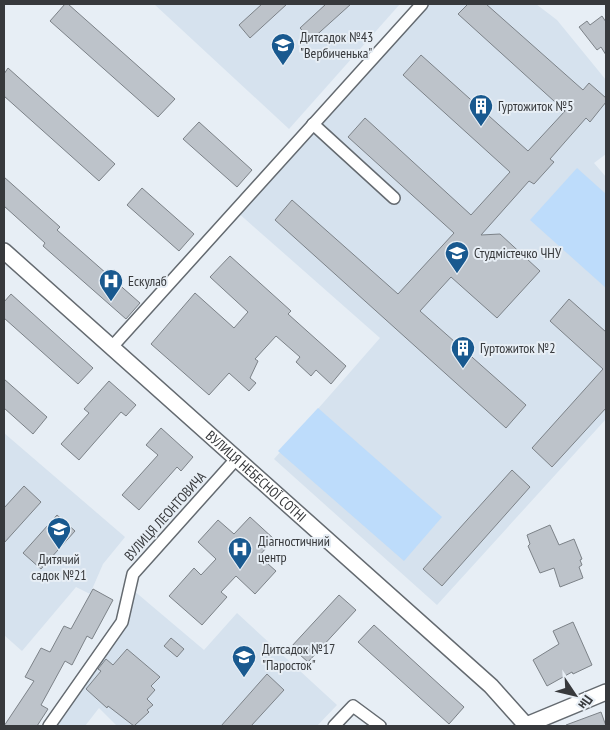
<svg xmlns="http://www.w3.org/2000/svg" width="610" height="730" viewBox="0 0 610 730" font-family="'PT Sans Narrow',sans-serif">
<style>
.built{fill:#d6e2ee}
.green{fill:#bddcfb}
.building{fill:#bdc3ca;stroke:#7c8288}
.lines{fill:none;stroke-linecap:round;stroke-linejoin:round}
.minor-casing{stroke:#646a70;stroke-width:14}
.tertiary-casing{stroke:#646a70;stroke-width:18}
.minor{stroke:#fff;stroke-width:11}
.tertiary{stroke:#fff;stroke-width:15}
.labels{text-anchor:middle;stroke-width:4;stroke-linejoin:round;paint-order:stroke}
.poi-label{font-size:14px;fill:#37393c;stroke:#e7eef5;text-anchor:start}
.street-label{font-size:14px;fill:#37393c;stroke:#e7eef5}
</style>
<rect width="100%" height="100%" fill="#e7eef5"/>
<g class="built">
<polygon points="154,4 400,4 289,129"/>
<polygon points="423,4 536,4 557,20 606,80 606,154 594,163 606,177 606,419 437,605 274,459 380,338 236,211"/>
<polygon points="4,433 125,537 103,564 90,594 76,587 22,651 4,635"/>
<polygon points="133,590 204,650 237,613 337,705 317,726 117,726 99,708 85,726 50,726 124,623"/>
</g>
<g class="green">
<polygon points="577,168 606,194 606,288 530,220"/>
<polygon points="318,408 442,517 404,561 278,451"/>
</g>
<g class="building">
<polygon points="65,4 68,4 175,99 158,117 50,21"/>
<polygon points="262,4 287,4 250,38 239,25"/>
<polygon points="326,4 351,4 311,40 300,28"/>
<polygon points="468,4 486,4 583,90 589,83 606,98 606,102 590,122 586,118 550,159 554,162 534,184 529,181 481,235 500,234 540,271 497,318 451,277 420,311 526,405 506,428 275,220 292,200 398,294 454,233 348,137 365,118 471,215 510,172 403,75 421,55 528,151 565,111 458,14"/>
<polygon points="602,16 606,22 606,55 601,47 597,50 579,27 587,21 590,25"/>
<polygon points="8,68 115,164 99,181 4,96 4,74"/>
<polygon points="199,122 252,170 237,187 183,139"/>
<polygon points="4,177 60,227 57,230 140,303 126,319 43,246 45,243 4,206"/>
<polygon points="142,188 194,234 179,251 127,205"/>
<polygon points="230,256 291,311 288,314 346,366 331,384 316,370 311,376 296,362 300,357 276,336 255,359 258,361 250,378 256,383 249,391 229,373 209,395 151,344 195,293 234,328 248,312 210,277"/>
<polygon points="11,294 93,368 78,384 4,318 4,302"/>
<polygon points="569,299 606,332 606,408 552,467 532,448 603,369 550,321"/>
<polygon points="4,379 47,417 33,434 4,408"/>
<polygon points="109,381 136,405 126,416 121,412 79,460 61,444 89,413 84,409"/>
<polygon points="161,428 193,457 181,471 177,467 139,510 122,495 158,455 146,445"/>
<polygon points="512,470 530,487 442,586 423,569"/>
<polygon points="24,486 41,502 4,543 4,508"/>
<polygon points="57,515 75,531 41,569 23,553"/>
<polygon points="250,517 274,539 259,556 276,571 255,594 236,576 221,592 227,597 202,625 169,596 194,568 201,575 216,559 198,542 218,520 234,534"/>
<polygon points="550,525 559,545 574,539 582,559 580,560 582,565 579,567 583,578 560,587 554,568 540,573 528,546 530,544 527,535"/>
<polygon points="93,589 113,600 92,639 87,636 72,665 65,661 41,705 48,709 37,726 4,726 34,681 25,677 41,648 50,652 64,626 71,629"/>
<polygon points="339,595 356,610 308,662 291,647"/>
<polygon points="573,622 592,665 573,674 572,672 547,686 533,660 559,644 553,631"/>
<polygon points="374,625 464,707 449,724 358,642"/>
<polygon points="171,638 184,649 177,657 164,646"/>
<polygon points="127,649 160,677 151,686 155,690 147,699 153,705 147,710 149,712 134,726 108,706 107,708 86,689 101,671 98,669 106,659 113,665"/>
<polygon points="267,674 284,690 251,726 221,726"/>
<polygon points="601,712 606,726 566,726 566,725"/>
</g>
<g class="lines">
<g class="minor-casing">
<g id="minor">
<polyline points="313,124 394,198"/>
<polyline points="111,348 422,4"/>
<polyline points="49,726 122,622 133,574 237,458"/>
<polyline points="334,726 353,706 380,726"/>
</g>
</g>
<g class="tertiary-casing">
<g id="tertiary">
<path id="s1" d="M4,251L491,686L525,724"/>
<polyline points="524,726 606,692"/>
</g>
</g>
<use href="#minor" class="minor"/>
<use href="#tertiary" class="tertiary"/>
</g>
<defs>
<g id="school-pin" transform="scale(1.25)"><path d="M0 17L-7.5 6A9.5 9.5 0 1 1 7.5 6Z" fill="#19598f" stroke="#e7eef5"/><path d="M0-5L7-2L0 1L-7-2ZM-4 1L0 2.5L4 1V4Q0 6-4 4Z" fill="#fff"/></g>
<g id="building-pin" transform="scale(1.25)"><path d="M0 17L-7.5 6A9.5 9.5 0 1 1 7.5 6Z" fill="#19598f" stroke="#e7eef5"/><path d="M-4-6H4V6H1V3H-1V6H-4ZM-2.5-4.3h1.7v1.8h-1.7ZM.8-4.3h1.7v1.8H.8ZM-2.5-1h1.7V.8h-1.7ZM.8-1h1.7V.8H.8Z" fill="#fff"/></g>
<g id="university-pin" transform="scale(1.25)"><path d="M0 17L-7.5 6A9.5 9.5 0 1 1 7.5 6Z" fill="#19598f" stroke="#e7eef5"/><path d="M0-5L7-2L0 1L-7-2ZM-4 1L0 2.5L4 1V4Q0 6-4 4Z" fill="#fff"/></g>
<g id="hospital-pin" transform="scale(1.25)"><path d="M0 17L-7.5 6A9.5 9.5 0 1 1 7.5 6Z" fill="#19598f" stroke="#e7eef5"/><path d="M-5-5h3v3.5h4V-5h3V5h-3V1.5h-4V5h-3Z" fill="#fff"/></g>
</defs>
<g fill-rule="evenodd">
<use href="#school-pin" x="283" y="45"/>
<use href="#building-pin" x="481" y="106"/>
<use href="#university-pin" x="457" y="253"/>
<use href="#hospital-pin" x="111" y="281"/>
<use href="#building-pin" x="463" y="348"/>
<use href="#school-pin" x="59" y="529"/>
<use href="#hospital-pin" x="240" y="549"/>
<use href="#school-pin" x="244" y="657"/>
</g>
<g class="labels">
<g class="poi-label">
<text x="300" y="42">Дитсадок №43<tspan x="300" dy="16">"Вербиченька"</tspan></text>
<text x="498" y="111">Гуртожиток №5</text>
<text x="474" y="258">Студмістечко ЧНУ</text>
<text x="128" y="286">Ескулаб</text>
<text x="480" y="353">Гуртожиток №2</text>
<text x="258" y="546">Діагностичний<tspan x="258" dy="16">центр</tspan></text>
<text x="59" y="564" text-anchor="middle">Дитячий<tspan x="59" dy="16">садок №21</tspan></text>
<text x="262" y="654">Дитсадок №17<tspan x="262" dy="16">"Паросток"</tspan></text>
</g>
<g class="street-label">
<text dy="5" stroke="none"><textPath href="#s1" startOffset="338">ВУЛИЦЯ НЕБЕСНОЇ СОТНІ</textPath></text>
<text transform="translate(165 516) rotate(-48)" y="5">ВУЛИЦЯ ЛЕОНТОВИЧА</text>
</g>
</g>
<rect width="610" height="730" fill="none" stroke="#37393c" stroke-width="10"/>
<g transform="translate(575 695) rotate(125)" stroke="#e7eef5" stroke-width="4" paint-order="stroke">
<path d="M0-4L9 19L0 12L-9 19Z" fill="#37393c"/>
<text y="-8" font-size="14" font-weight="bold" text-anchor="middle" fill="#37393c">Пн</text>
</g>
</svg>
